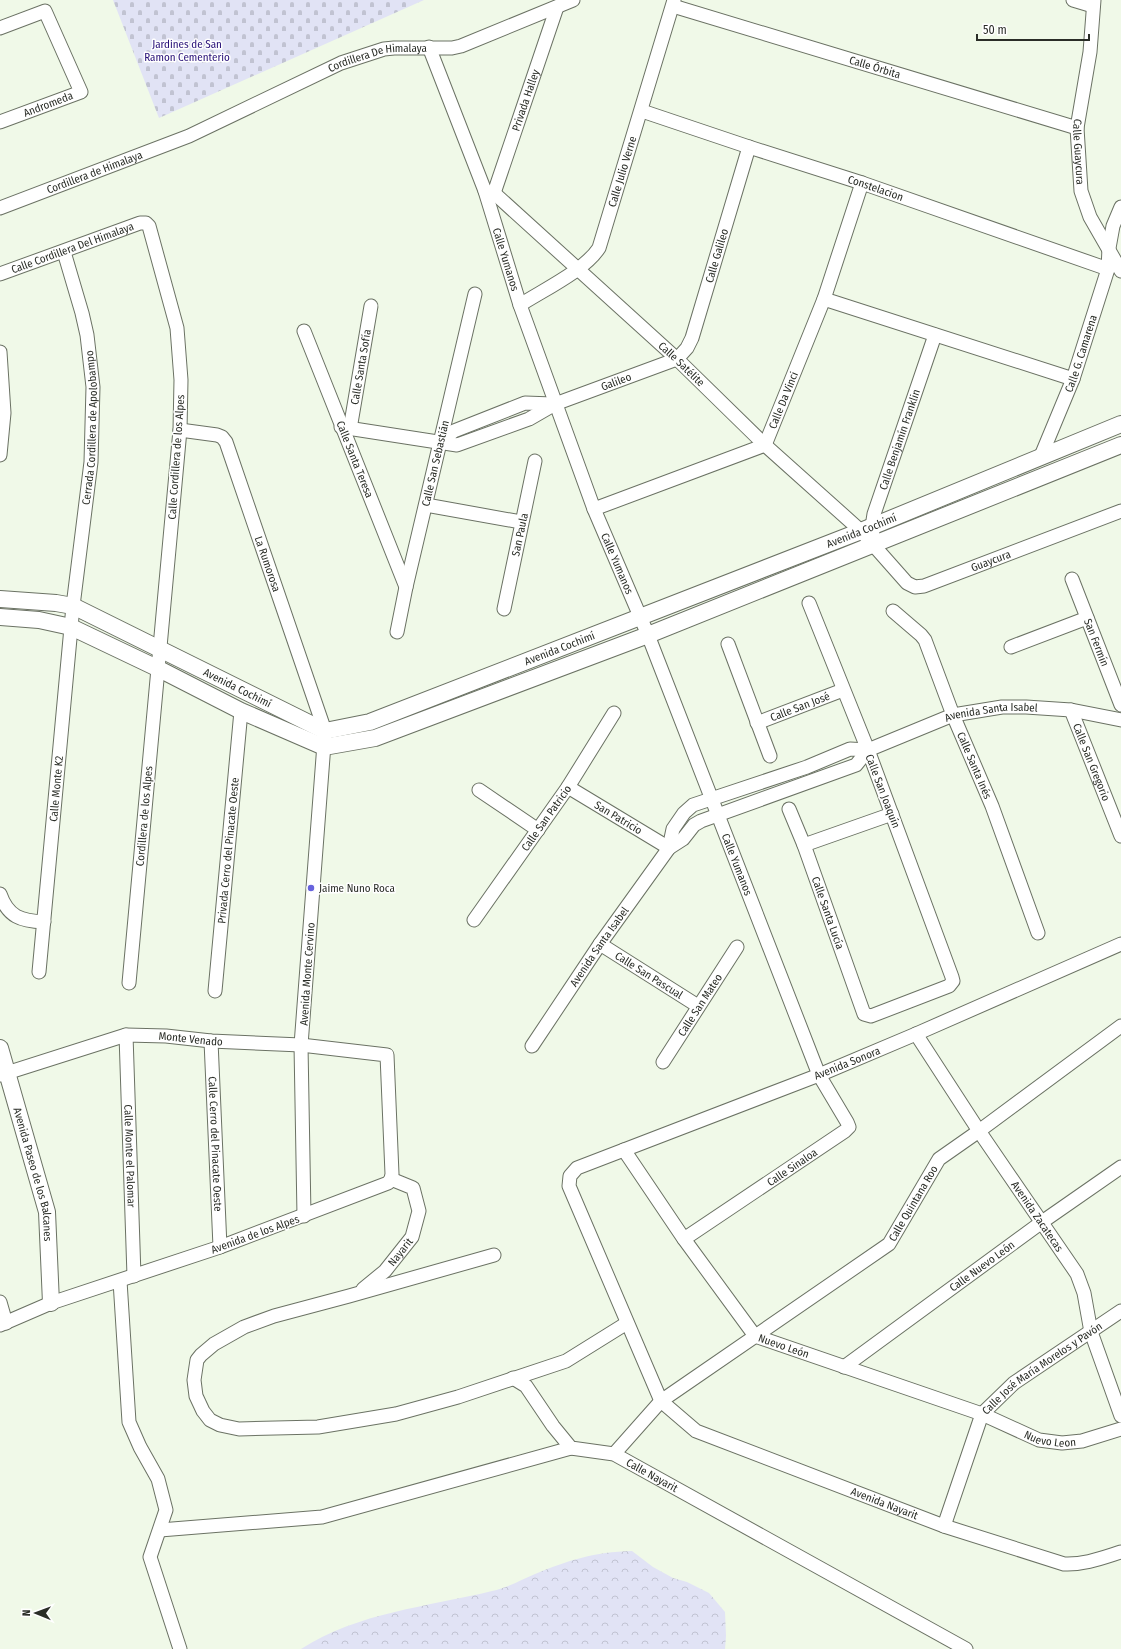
<svg xmlns="http://www.w3.org/2000/svg" width="1121" height="1649" viewBox="0 0 1121 1649" font-family="'Fira Sans Condensed',sans-serif">
<style>
.forest{fill:url(#forest-crowns)}
.cemetery{fill:url(#cemetery-stones)}
.lines{fill:none;stroke-linecap:round;stroke-linejoin:round}
.minor-casing{stroke:#6b7264;stroke-width:15}
.tertiary-casing{stroke:#6b7264;stroke-width:18}
.minor{stroke:#fff;stroke-width:13}
.tertiary{stroke:#fff;stroke-width:16}
.poi-dot{fill:#6763dd;stroke:#fff;stroke-width:1.5}
.labels{text-anchor:middle;stroke-width:3;stroke-linejoin:round;paint-order:stroke}
.park-label{font-size:11px;fill:#260f77;stroke:#fff}
.street-label{font-size:11px;fill:#2a2d27;stroke:#fff}
.poi-label{font-size:11px;fill:#2a2d27;stroke:#fff;text-anchor:start}
</style>
<defs>
<pattern id="forest-crowns" width="20" height="18" patternUnits="userSpaceOnUse"><rect width="20" height="18" fill="#e1e3f5"/><path d="M2 6a3 3 0 1 1 6 0M12 15a3 3 0 1 1 6 0" fill="none" stroke="#c1c3d2"/></pattern>
<pattern id="cemetery-stones" width="16" height="16" patternUnits="userSpaceOnUse"><rect width="16" height="16" fill="#e1e3f5"/><path d="M2 7V4a2 2 0 0 1 4 0v3zM10 15v-3a2 2 0 0 1 4 0v3z" fill="#c1c3d2"/></pattern>
</defs>
<rect width="100%" height="100%" fill="#f0f9e8"/>
<path class="forest" d="M632,1551L653,1567L673,1578L687,1582L709,1593L725,1612L726,1636L725,1649H301C359,1612 427,1607 492,1591C507,1588 521,1580 535,1574C569,1560 594,1552 632,1551Z"/>
<polygon class="cemetery" points="113,0 424,0 159,118"/>
<g class="lines">
<g class="minor-casing">
<g id="minor">
<polyline points="1073,0 1093,6"/>
<path id="s1" d="M1094,0L1090,52L1077,128L1081,191L1090,217L1121,271"/>
<path id="s2" d="M673,6L1077,128"/>
<polyline points="0,28 45,11 81,92 0,122"/>
<path id="s3" d="M429,47L485,191L520,305L594,509L648,635L819,1075L847,1122L849,1127L845,1131L684,1239"/>
<path id="s4" d="M642,111L749,147L862,183L1108,269"/>
<path id="s5" d="M485,191L494,193L677,359L765,445L861,531L907,583L915,587L924,586L1121,511"/>
<path id="s6" d="M494,193L557,7"/>
<path id="s7" d="M0,208L189,136L341,63L384,49L394,48H452L461,46L573,0"/>
<path id="s8" d="M0,274L140,223H146L149,226L177,328L181,380L180,430L129,983"/>
<polyline points="824,299 1073,379"/>
<path id="s9" d="M520,305C543,290 584,271 599,248L674,0"/>
<path id="s10" d="M304,331L406,587"/>
<polyline points="0,352 4,413 0,455"/>
<path id="s11" d="M341,427L457,445L529,419L555,404L677,359L687,348L692,338L749,147"/>
<path id="s12" d="M350,429L371,306"/>
<path id="s13" d="M180,430L217,435L222,437L226,442L325,731L301,1045L304,1216"/>
<polyline points="440,442 454,431 525,403 553,404"/>
<path id="s14" d="M1041,456L1073,379L1108,269L1109,248L1113,226L1121,207"/>
<polyline points="426,505 521,522"/>
<path id="s15" d="M594,509L765,445L824,299L862,183"/>
<path id="s16" d="M873,535L872,527L874,514L935,335"/>
<path id="s17" d="M1072,579L1121,705"/>
<path id="s18" d="M504,609L535,461"/>
<path id="s19" d="M893,611L921,635L925,640L953,715L992,806L1038,933"/>
<path id="s20" d="M397,632L406,587L475,294"/>
<polyline points="728,644 770,756"/>
<polyline points="1011,647 1087,618"/>
<path id="s21" d="M1071,710L1121,836"/>
<path id="s22" d="M757,723L843,690"/>
<path id="s23" d="M568,787L669,848"/>
<polyline points="479,790 538,830"/>
<path id="s24" d="M789,809L804,845L864,1014L871,1016L949,986L953,981L952,977L868,750L809,603"/>
<polyline points="804,845 892,814"/>
<path id="s25" d="M669,848L673,829L684,813L693,805L807,767L850,749L868,750L953,715L1002,707H1026L1071,710L1121,720"/>
<path d="M0,894C8,917 21,921 44,922"/>
<path id="s26" d="M474,920L568,787L614,713"/>
<path id="s27" d="M600,944L698,1006"/>
<path id="s28" d="M1121,944L916,1034L819,1075L577,1168L570,1176L569,1186L661,1401L696,1431L944,1526L1064,1564C1084,1565 1102,1558 1121,1552"/>
<path id="s29" d="M39,972L73,606L91,462L93,387L87,335L82,313L64,252"/>
<path id="s30" d="M215,991L241,711"/>
<path id="s31" d="M916,1034L979,1131L1077,1274L1084,1293L1091,1332L1121,1416"/>
<path id="s32" d="M126,1035L134,1276"/>
<path id="s33" d="M211,1041L220,1247"/>
<path id="s34" d="M532,1046L600,944L669,848L683,839L694,825L701,821L856,765L868,750"/>
<path id="s35" d="M663,1062L737,947"/>
<path id="s36" d="M0,1075L126,1035L166,1036L211,1041L301,1045L387,1055L392,1174L391,1179L388,1183L220,1247L51,1303L0,1325"/>
<path id="s37" d="M624,1150L684,1239L755,1336L982,1414L1039,1440L1062,1443L1082,1441L1121,1429"/>
<polyline points="494,1255 349,1296 274,1316 244,1327 214,1344 201,1355 197,1360 194,1380 196,1396 203,1411 210,1420 220,1425 239,1429 318,1427 396,1414 458,1397 566,1361 627,1323"/>
<polyline points="120,1281 129,1422 140,1447 158,1479 166,1510 150,1557 180,1649"/>
<path id="s38" d="M363,1289L385,1271L412,1237L419,1211L413,1188L391,1179"/>
<polyline points="0,1302 6,1323"/>
<path id="s39" d="M844,1367L1042,1222L1121,1167"/>
<path id="s40" d="M513,1378L526,1386L553,1426L571,1448L614,1454L966,1649"/>
<path id="s41" d="M614,1454L661,1401L889,1244L939,1159L979,1131L1121,1026"/>
<path id="s42" d="M944,1526L982,1414L1014,1383L1121,1311"/>
<polyline points="160,1530 322,1517 571,1448"/>
</g>
</g>
<g class="tertiary-casing">
<g id="tertiary">
<path id="s43" d="M0,599L56,603L73,606L325,731L370,722L861,531L1121,424"/>
<polyline points="0,617 39,620 71,627 157,668 241,711 324,747 375,738 648,635 1121,445"/>
<path id="s44" d="M0,1048L47,1212L51,1303"/>
</g>
</g>
<use href="#minor" class="minor"/>
<use href="#tertiary" class="tertiary"/>
</g>
<circle class="poi-dot" cx="311" cy="888" r="4"/>
<g class="labels">
<g class="park-label">
<text x="187" y="48">Jardines de San<tspan x="187" dy="13">Ramon Cementerio</tspan></text>
</g>
<g class="street-label">
<text dy="4" stroke="none"><textPath href="#s7" startOffset="408">Cordillera De Himalaya</textPath></text>
<text dy="4" stroke="none"><textPath href="#s2" startOffset="211">Calle Órbita</textPath></text>
<text dy="4" stroke="none"><textPath href="#s6" startOffset="98">Privada Halley</textPath></text>
<text transform="translate(48 104) rotate(-21)" y="4">Andromeda</text>
<text dy="4" stroke="none"><textPath href="#s1" startOffset="153">Calle Guaycura</textPath></text>
<text dy="4" stroke="none"><textPath href="#s9" startOffset="178">Calle Julio Verne</textPath></text>
<text dy="4" stroke="none"><textPath href="#s7" startOffset="101">Cordillera de Himalaya</textPath></text>
<text dy="4" stroke="none"><textPath href="#s4" startOffset="246">Constelacion</textPath></text>
<text dy="4" stroke="none"><textPath href="#s8" startOffset="77">Calle Cordillera Del Himalaya</textPath></text>
<text dy="4" stroke="none"><textPath href="#s11" startOffset="466">Calle Galileo</textPath></text>
<text dy="4" stroke="none"><textPath href="#s3" startOffset="226">Calle Yumanos</textPath></text>
<text dy="4" stroke="none"><textPath href="#s14" startOffset="110">Calle G. Camarena</textPath></text>
<text dy="4" stroke="none"><textPath href="#s5" startOffset="263">Calle Satélite</textPath></text>
<text dy="4" stroke="none"><textPath href="#s12" startOffset="63">Calle Santa Sofía</textPath></text>
<text dy="4" stroke="none"><textPath href="#s11" startOffset="289">Galileo</textPath></text>
<text dy="4" stroke="none"><textPath href="#s15" startOffset="231">Calle Da Vinci</textPath></text>
<text dy="4" stroke="none"><textPath href="#s29" startOffset="547">Cerrada Cordillera de Apolobampo</textPath></text>
<text dy="4" stroke="none"><textPath href="#s16" startOffset="100">Calle Benjamín Franklin</textPath></text>
<text transform="translate(176 457) rotate(-86)" y="4">Calle Cordillera de los Alpes</text>
<text dy="4" stroke="none"><textPath href="#s10" startOffset="138">Calle Santa Teresa</textPath></text>
<text dy="4" stroke="none"><textPath href="#s20" startOffset="173">Calle San Sebastián</textPath></text>
<text dy="4" stroke="none"><textPath href="#s43" startOffset="928">Avenida Cochimí</textPath></text>
<text dy="4" stroke="none"><textPath href="#s18" startOffset="76">San Paula</textPath></text>
<text dy="4" stroke="none"><textPath href="#s5" startOffset="667">Guaycura</textPath></text>
<text dy="4" stroke="none"><textPath href="#s3" startOffset="550">Calle Yumanos</textPath></text>
<text dy="4" stroke="none"><textPath href="#s13" startOffset="178">La Rumorosa</textPath></text>
<text dy="4" stroke="none"><textPath href="#s17" startOffset="68">San Fermín</textPath></text>
<text dy="4" stroke="none"><textPath href="#s43" startOffset="604">Avenida Cochimí</textPath></text>
<text dy="4" stroke="none"><textPath href="#s43" startOffset="257">Avenida Cochimí</textPath></text>
<text dy="4" stroke="none"><textPath href="#s22" startOffset="46">Calle San José</textPath></text>
<text dy="4" stroke="none"><textPath href="#s25" startOffset="366">Avenida Santa Isabel</textPath></text>
<text dy="4" stroke="none"><textPath href="#s21" startOffset="56">Calle San Gregorio</textPath></text>
<text dy="4" stroke="none"><textPath href="#s19" startOffset="178">Calle Santa Inés</textPath></text>
<text dy="4" stroke="none"><textPath href="#s29" startOffset="184">Calle Monte K2</textPath></text>
<text transform="translate(883 791) rotate(69)" y="4">Calle San Joaquín</text>
<text transform="translate(144 816) rotate(-85)" y="4">Cordillera de los Alpes</text>
<text dy="4" stroke="none"><textPath href="#s26" startOffset="125">Calle San Patricio</textPath></text>
<text dy="4" stroke="none"><textPath href="#s23" startOffset="59">San Patricio</textPath></text>
<text dy="4" stroke="none"><textPath href="#s30" startOffset="141">Privada Cerro del Pinacate Oeste</textPath></text>
<text dy="4" stroke="none"><textPath href="#s3" startOffset="874">Calle Yumanos</textPath></text>
<text dy="4" stroke="none"><textPath href="#s24" startOffset="111">Calle Santa Lucía</textPath></text>
<text dy="4" stroke="none"><textPath href="#s34" startOffset="120">Avenida Santa Isabel</textPath></text>
<text transform="translate(307 974) rotate(-86)" y="4">Avenida Monte Cervino</text>
<text dy="4" stroke="none"><textPath href="#s27" startOffset="58">Calle San Pascual</textPath></text>
<text dy="4" stroke="none"><textPath href="#s35" startOffset="68">Calle San Mateo</textPath></text>
<text dy="4" stroke="none"><textPath href="#s36" startOffset="197">Monte Venado</textPath></text>
<text transform="translate(847 1063) rotate(-22)" y="4">Avenida Sonora</text>
<text dy="4" stroke="none"><textPath href="#s33" startOffset="103">Calle Cerro del Pinacate Oeste</textPath></text>
<text dy="4" stroke="none"><textPath href="#s32" startOffset="121">Calle Monte el Palomar</textPath></text>
<text transform="translate(792 1167) rotate(-34)" y="4">Calle Sinaloa</text>
<text dy="4" stroke="none"><textPath href="#s44" startOffset="131">Avenida Paseo de los Balcanes</textPath></text>
<text dy="4" stroke="none"><textPath href="#s41" startOffset="395">Calle Quintana Roo</textPath></text>
<text dy="4" stroke="none"><textPath href="#s31" startOffset="219">Avenida Zacatecas</textPath></text>
<text transform="translate(255 1234) rotate(-20)" y="4">Avenida de los Alpes</text>
<text dy="4" stroke="none"><textPath href="#s38" startOffset="53">Nayarit</textPath></text>
<text dy="4" stroke="none"><textPath href="#s39" startOffset="171">Calle Nuevo León</textPath></text>
<text dy="4" stroke="none"><textPath href="#s37" startOffset="258">Nuevo León</textPath></text>
<text dy="4" stroke="none"><textPath href="#s42" startOffset="194">Calle José María Morelos y Pavón</textPath></text>
<text dy="4" stroke="none"><textPath href="#s37" startOffset="541">Nuevo Leon</textPath></text>
<text dy="4" stroke="none"><textPath href="#s40" startOffset="179">Calle Nayarit</textPath></text>
<text dy="4" stroke="none"><textPath href="#s28" startOffset="1091">Avenida Nayarit</textPath></text>
</g>
<g class="poi-label">
<text x="319" y="892">Jaime Nuno Roca</text>
</g>
</g>
<g transform="translate(36 1613) rotate(271)" stroke="#ffffff" stroke-width="3" paint-order="stroke">
<path d="M0-3L7 15L0 10L-7 15Z" fill="#2a2d27"/>
<text y="-6" font-size="11" font-weight="bold" text-anchor="middle" fill="#2a2d27">N</text>
</g>
<path d="M977 34v6h112v-6" fill="none" stroke="#2a2d27" stroke-width="2"/>
<text x="983" y="34" font-size="12" fill="#2a2d27" stroke="#ffffff" stroke-width="3" paint-order="stroke">50 m</text>
</svg>
